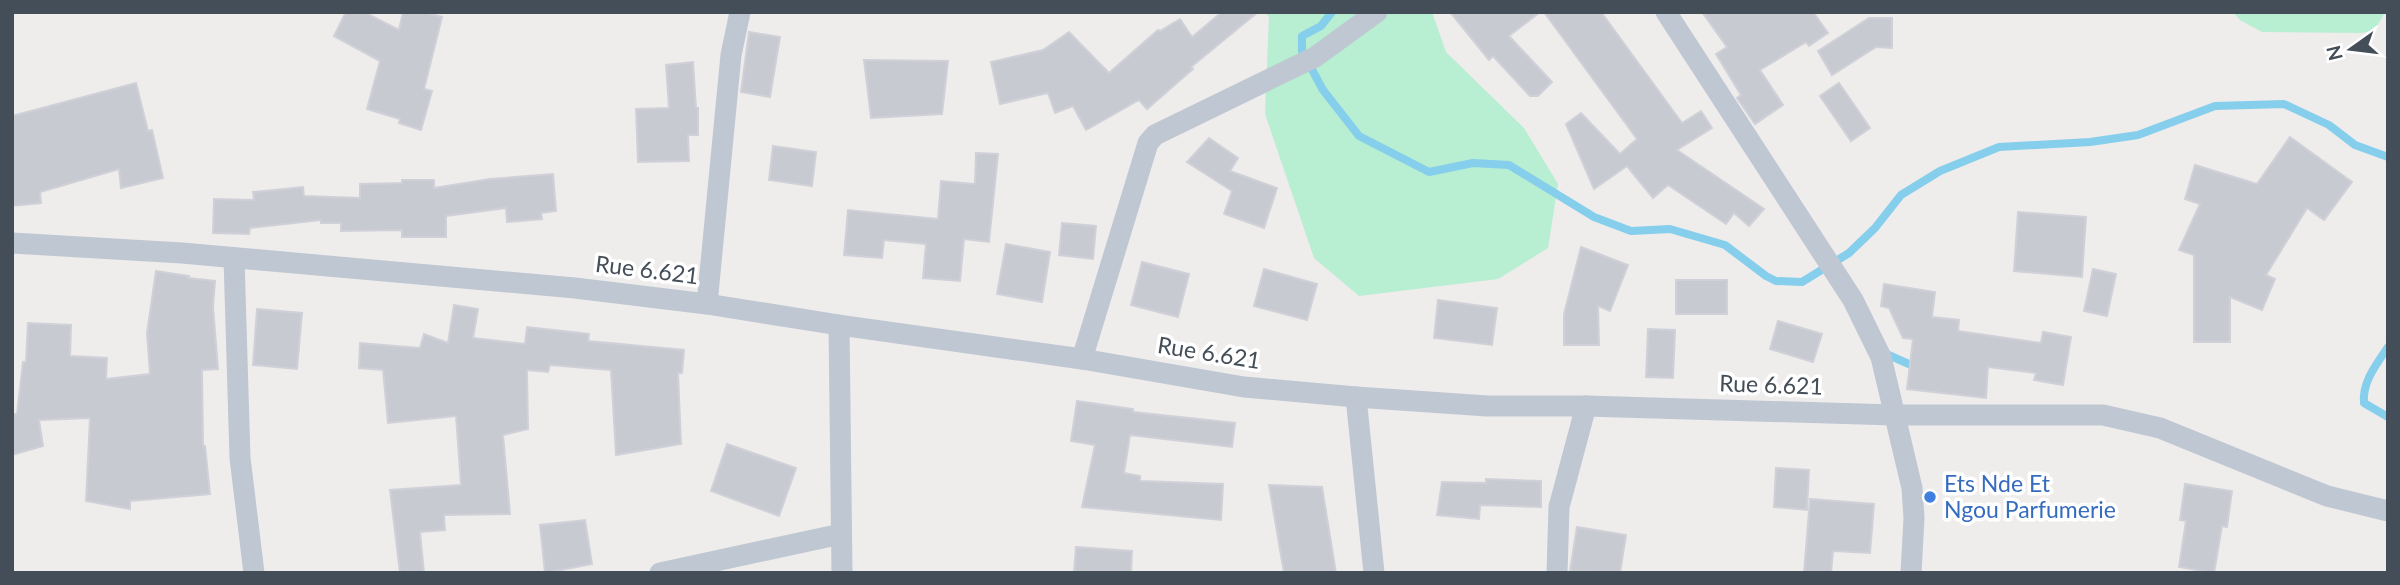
<svg xmlns="http://www.w3.org/2000/svg" width="2400" height="585" viewBox="0 0 2400 585" font-family="Lato,sans-serif">
<style>
.green{fill:#b8eed1}
.lines{fill:none;stroke-linecap:round;stroke-linejoin:round}
.stream{stroke:#85ceec;stroke-width:8}
.building{fill:#c8cad2;stroke:#d0d1d8;stroke-width:2}
.minor{stroke:#bfc7d2;stroke-width:21}
.shop-dot{fill:#3f7fe0;stroke:#fff;stroke-width:2.5}
.labels{text-anchor:middle;stroke-width:7;stroke-linejoin:round;paint-order:stroke}
.street-label{font-size:23px;fill:#444e59;stroke:#fff}
.shop-label{font-size:23px;fill:#366cbe;stroke:#fff;text-anchor:start}
</style>
<rect width="100%" height="100%" fill="#efecec"/>
<g class="green">
<polygon points="1265,12 1432,12 1446,52 1524,128 1558,184 1548,248 1498,279 1359,296 1314,258 1265,114 1269,17"/>
<polygon points="2233,12 2385,12 2375,30 2362,33 2262,32 2240,20"/>
</g>
<g class="lines">
<g class="stream">
<polyline points="1332,12 1321,26 1302,36 1302,51 1323,90 1359,136 1429,172 1473,163 1509,165 1594,217 1631,231 1670,229 1725,245 1766,276 1776,281 1802,282 1849,253 1875,228 1901,195 1940,171 1999,147 2090,142 2138,135 2215,106 2284,104 2329,125 2355,145 2388,157"/>
<path d="M2388,347C2376,365 2362,382 2364,403L2388,417"/>
<polyline points="1884,353 1920,369"/>
</g>
</g>
<g class="building">
<polygon points="346,12 364,12 399,30 403,12 424,12 442,17 424,89 432,91 421,130 399,123 400,119 367,109 380,61 334,36"/>
<polygon points="1222,12 1258,12 1191,67 1193,69 1147,109 1139,100 1086,130 1073,106 1055,113 1048,93 1000,104 991,62 1043,50 1069,32 1109,73 1158,30 1160,31 1180,19 1192,37"/>
<polygon points="1450,12 1540,12 1509,36 1552,82 1538,96 1530,96 1493,56 1489,60"/>
<polygon points="1544,12 1601,12 1682,123 1701,111 1712,128 1677,150 1764,209 1749,226 1734,213 1726,224 1668,185 1653,198 1627,166 1594,189 1566,124 1581,113 1620,154 1637,139"/>
<polygon points="1702,12 1813,12 1828,33 1809,46 1806,42 1760,70 1783,105 1755,124 1737,98 1741,95 1716,54 1727,47"/>
<polygon points="1869,18 1892,18 1892,48 1876,47 1832,75 1818,51"/>
<polygon points="749,32 780,37 770,97 741,92"/>
<polygon points="864,60 948,61 942,114 871,118"/>
<polygon points="693,62 696,108 698,108 698,135 688,135 689,161 638,162 636,109 669,108 666,65"/>
<polygon points="136,83 148,131 152,130 163,178 121,188 119,169 40,192 41,203 12,206 12,116"/>
<polygon points="1839,83 1870,128 1851,141 1820,96"/>
<polygon points="2290,137 2352,182 2324,220 2307,208 2266,275 2275,279 2262,310 2230,297 2230,342 2194,342 2194,255 2179,250 2200,204 2185,199 2195,165 2257,184"/>
<polygon points="1209,138 1238,158 1230,171 1277,188 1264,228 1224,214 1232,191 1187,162"/>
<polygon points="773,146 816,152 812,186 769,180"/>
<polygon points="976,153 998,154 989,242 964,239 960,281 923,278 926,244 884,240 882,258 844,255 848,210 938,219 941,181 975,184"/>
<polygon points="553,174 556,211 541,213 542,219 507,222 506,208 446,216 446,237 402,237 402,230 341,231 341,223 321,223 321,220 250,228 249,234 213,233 214,199 254,200 253,192 303,187 304,196 360,198 360,184 402,183 402,180 434,180 434,188 490,179"/>
<polygon points="2018,212 2086,217 2082,277 2014,271"/>
<polygon points="1062,223 1096,226 1093,259 1059,255"/>
<polygon points="1006,244 1050,252 1042,302 997,294"/>
<polygon points="1581,247 1628,265 1610,311 1598,306 1599,345 1564,345 1564,314"/>
<polygon points="1142,262 1189,274 1178,317 1131,305"/>
<polygon points="1264,269 1317,284 1307,320 1254,306"/>
<polygon points="2093,269 2116,274 2107,316 2084,311"/>
<polygon points="156,271 189,276 188,278 215,281 213,307 218,369 202,370 203,446 205,446 210,494 130,501 130,509 86,501 90,418 39,420 43,446 12,455 12,414 17,414 23,362 26,362 28,323 71,325 70,356 107,358 106,379 150,374 147,333"/>
<rect x="1676" y="280" width="51" height="34"/>
<polygon points="1884,284 1935,292 1932,317 1959,320 1958,331 2041,343 2043,332 2071,337 2063,385 2034,380 2036,373 1988,367 1986,398 1907,389 1913,339 1903,338 1889,308 1881,306"/>
<polygon points="1438,300 1497,308 1492,345 1434,338"/>
<polygon points="454,305 478,309 473,338 525,344 527,327 589,334 588,341 684,350 682,373 678,373 681,444 616,455 611,370 550,365 548,372 527,370 528,429 503,435 510,514 444,515 445,530 420,532 424,573 400,573 390,490 461,485 456,416 388,423 383,370 359,368 360,343 420,348 424,334 448,343"/>
<polygon points="257,309 302,313 297,369 253,365"/>
<polygon points="1778,321 1822,334 1813,362 1770,349"/>
<polygon points="1648,329 1675,330 1673,378 1646,377"/>
<polygon points="1077,401 1133,409 1133,412 1235,423 1232,447 1130,435 1124,473 1140,476 1140,481 1223,484 1221,520 1082,507 1095,445 1071,441"/>
<polygon points="727,444 796,468 779,516 711,491"/>
<polygon points="1776,468 1809,470 1807,510 1774,507"/>
<polygon points="1486,479 1541,481 1541,507 1480,505 1479,519 1437,515 1442,482 1486,483"/>
<polygon points="2185,484 2232,491 2227,527 2222,526 2214,573 2179,567 2186,521 2180,520"/>
<polygon points="1269,485 1322,487 1336,573 1284,573"/>
<polygon points="1810,499 1874,504 1870,553 1833,551 1831,573 1804,573"/>
<polygon points="585,520 592,564 545,573 540,525"/>
<polygon points="1577,527 1626,535 1620,573 1570,571"/>
<polygon points="1076,547 1132,551 1131,573 1074,573"/>
</g>
<g class="lines">
<g class="minor">
<polyline points="1666,12 1853,300 1881,357 1912,488 1914,518 1911,573"/>
<polyline points="12,243 182,253 575,288 707,304 839,325 1082,359 1244,387 1356,397 1487,406 1586,406 1894,415 2103,415 2160,428 2327,496 2388,511"/>
<polyline points="234,258 240,458 254,573"/>
<polyline points="707,304 731,55 740,12"/>
<polyline points="839,325 842,573"/>
<polyline points="1082,359 1148,143 1155,135 1315,57 1377,12"/>
<polyline points="1356,397 1374,573"/>
<polyline points="660,573 841,534"/>
<polyline points="1557,573 1559,507 1586,406"/>
</g>
</g>
<circle class="shop-dot" cx="1930" cy="497" r="7"/>
<g class="labels">
<g class="street-label">
<text transform="translate(647 270) rotate(7)" y="8">Rue 6.621</text>
<text transform="translate(1209 353) rotate(9)" y="8">Rue 6.621</text>
<text transform="translate(1771 385) rotate(2)" y="8">Rue 6.621</text>
</g>
<g class="shop-label">
<text x="1944" y="492">Ets Nde Et<tspan x="1944" dy="26">Ngou Parfumerie</tspan></text>
</g>
</g>
<rect width="2400" height="585" fill="none" stroke="#444e59" stroke-width="28"/>
<g transform="translate(2351 49) rotate(256)" stroke="#ffffff" stroke-width="5" paint-order="stroke">
<path d="M0-5L12 26L0 18L-12 26Z" fill="#444e59"/>
<text y="-10" font-size="19" font-weight="bold" text-anchor="middle" fill="#444e59">N</text>
</g>
</svg>
